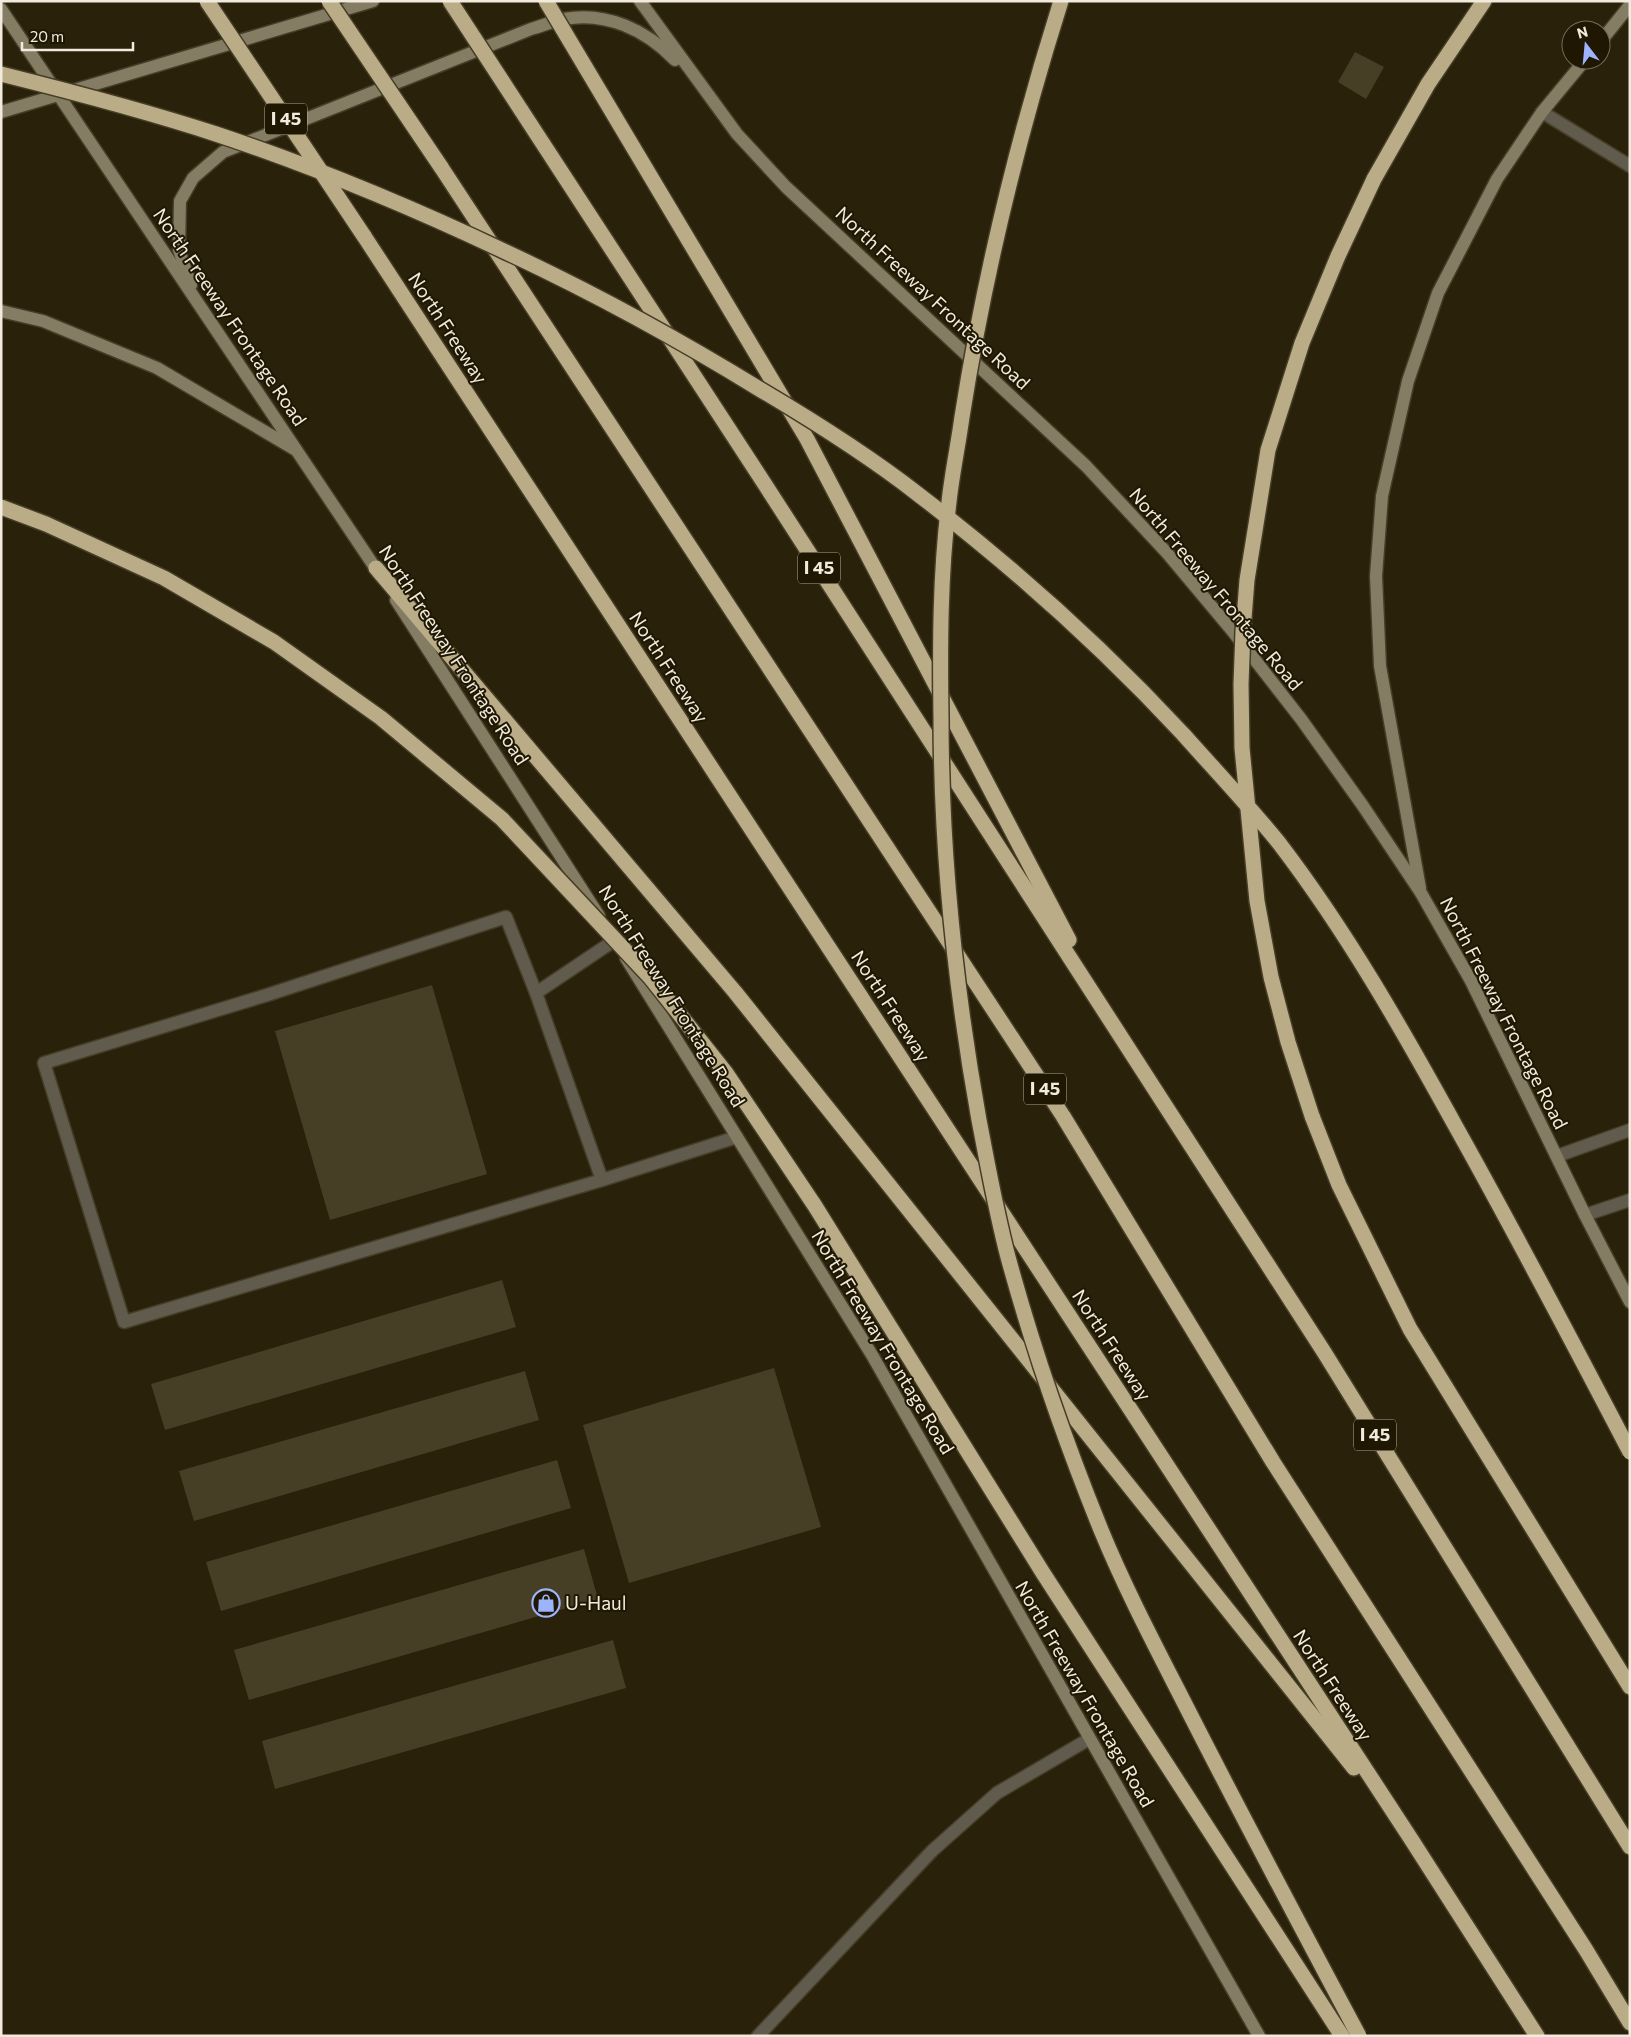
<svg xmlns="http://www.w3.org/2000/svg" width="1631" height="2037" viewBox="0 0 1631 2037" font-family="Commissioner,sans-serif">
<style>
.building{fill:#473e26}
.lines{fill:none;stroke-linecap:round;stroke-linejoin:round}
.lane-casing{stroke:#453d27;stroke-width:15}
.street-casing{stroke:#453d27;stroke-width:15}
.secondary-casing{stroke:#453d27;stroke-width:15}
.highway-casing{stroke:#453d27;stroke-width:18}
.lane{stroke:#615b4d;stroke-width:12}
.street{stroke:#615b4d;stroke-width:12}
.secondary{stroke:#857c64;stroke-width:12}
.highway{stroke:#baac86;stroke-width:15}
.highway-bridge-casing{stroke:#453d27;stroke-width:18;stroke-linecap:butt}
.highway-bridge{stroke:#baac86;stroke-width:15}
.labels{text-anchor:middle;stroke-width:4;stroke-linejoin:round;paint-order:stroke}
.shield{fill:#1f1702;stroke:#b2ab9b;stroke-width:1}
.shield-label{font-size:18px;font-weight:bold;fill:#f1ebdd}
.street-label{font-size:19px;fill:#f1ebdd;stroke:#1f1702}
.poi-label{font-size:19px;fill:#f1ebdd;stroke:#1f1702;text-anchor:start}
</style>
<rect width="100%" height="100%" fill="#292109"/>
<g class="building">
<polygon points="1355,52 1384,67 1366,99 1338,82"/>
<polygon points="432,985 487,1174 330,1220 275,1031"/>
<polygon points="502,1280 516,1327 165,1430 151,1384"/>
<polygon points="774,1368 821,1527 629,1583 583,1425"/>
<polygon points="525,1371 539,1420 194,1521 179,1471"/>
<polygon points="557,1460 571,1508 221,1611 206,1562"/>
<polygon points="584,1549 598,1599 249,1700 234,1650"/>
<polygon points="613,1640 626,1688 275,1789 262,1741"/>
</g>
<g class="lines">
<g class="lane-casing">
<g id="lane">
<polyline points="1542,112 1630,166"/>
<polyline points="536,993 615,940"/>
<polyline points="602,1180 536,993 506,917 267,995 44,1063 124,1322 602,1180 737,1137"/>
<polyline points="758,2036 932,1851 997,1793 1089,1739"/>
</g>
</g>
<g class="street-casing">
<g id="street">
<polyline points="1557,1156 1630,1130"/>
<polyline points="1585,1215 1630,1200"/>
</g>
</g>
<g class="secondary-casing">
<g id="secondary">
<polyline points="640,1 737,134 786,187 1086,466 1167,553 1234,633 1301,719 1363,806 1421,893 1471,981 1585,1215 1630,1302"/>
<polyline points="1,9 380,575"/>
<polyline points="1601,41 1630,5"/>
<polyline points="1,112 373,1"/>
<path d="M191,285L179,250L180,201L193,178L223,152L531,29C542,26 553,21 564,19C606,11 646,30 675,60"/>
<polyline points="1,311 43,321 157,368 296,450"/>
<polyline points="396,600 599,916"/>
<polyline points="1420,888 1380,666 1376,576 1382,496 1408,381 1438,293 1497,179 1542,112 1585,60"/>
<polyline points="626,958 872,1355 1259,2036"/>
</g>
</g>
<g class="highway-casing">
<g id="highway">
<polyline points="602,95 807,439 1069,940"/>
<polyline points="521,110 764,483 1324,1352 1630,1847"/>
<polyline points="441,167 1063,1116 1273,1462 1586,1950 1630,2023"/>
<polyline points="1374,179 1428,84 1484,1"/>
<polyline points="364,236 1411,1839 1537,2036"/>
<polyline points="376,568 735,992 1354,1768"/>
<polyline points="1312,1116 1339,1185 1410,1329 1630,1687"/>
</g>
</g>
<use href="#lane" class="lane"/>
<use href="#street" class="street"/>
<use href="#secondary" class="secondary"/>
<use href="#highway" class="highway"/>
<g class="highway-bridge-casing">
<g id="highway-bridge">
<polyline points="207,1 364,236"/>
<polyline points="329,1 441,167"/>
<polyline points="450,1 521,110"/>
<polyline points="546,1 602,95"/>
<path d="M1061,1C1018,137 984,277 962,417C958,446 952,474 949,502C940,573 940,645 941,716C941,852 955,987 979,1120C988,1166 996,1212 1008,1257C1033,1349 1065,1441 1101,1530C1127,1593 1159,1653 1190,1714C1245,1822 1302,1929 1359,2036"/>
<path d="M1,74C73,92 146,111 216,134C315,167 411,207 506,252C594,293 678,339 761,390C815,422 869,456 919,495C1013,567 1102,647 1183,734C1215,770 1249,806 1279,843C1347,932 1402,1029 1456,1127C1516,1234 1573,1343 1630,1452"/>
<polyline points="1,507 46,524 164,578 274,642 381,718 502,819 650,977 726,1073 815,1206 1043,1573 1342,2036"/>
<polyline points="1312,1116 1288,1042 1271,977 1257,901 1242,748 1241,684 1243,631 1247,580 1268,450 1302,343 1338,256 1374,179"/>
</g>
</g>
<use href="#highway-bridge" class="highway-bridge"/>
</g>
<defs>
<g id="shop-ring" transform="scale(1.4375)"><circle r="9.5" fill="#1f1702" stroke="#9db4fd" stroke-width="1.5"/><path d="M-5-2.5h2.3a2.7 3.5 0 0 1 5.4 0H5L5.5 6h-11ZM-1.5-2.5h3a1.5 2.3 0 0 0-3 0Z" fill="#9db4fd"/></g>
</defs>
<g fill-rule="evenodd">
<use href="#shop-ring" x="546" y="1603"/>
</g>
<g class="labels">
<g class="shield">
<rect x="265" y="103.5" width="42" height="31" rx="4"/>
<rect x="798" y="552.5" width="42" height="31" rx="4"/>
<rect x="1024" y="1073.5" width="42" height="31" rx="4"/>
<rect x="1354" y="1419.5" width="42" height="31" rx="4"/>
</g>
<g class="shield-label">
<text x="286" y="125">I 45</text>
<text x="819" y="574">I 45</text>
<text x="1045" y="1095">I 45</text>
<text x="1375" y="1441">I 45</text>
</g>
<g class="street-label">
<text transform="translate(933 298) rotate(43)" y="7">North Freeway Frontage Road</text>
<text transform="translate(230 317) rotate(56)" y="7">North Freeway Frontage Road</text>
<text transform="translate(448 328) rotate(57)" y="7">North Freeway</text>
<text transform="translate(1216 589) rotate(50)" y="7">North Freeway Frontage Road</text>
<text transform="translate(454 655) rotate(57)" y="7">North Freeway Frontage Road</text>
<text transform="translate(669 667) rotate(57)" y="7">North Freeway</text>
<text transform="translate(672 996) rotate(58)" y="7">North Freeway Frontage Road</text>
<text transform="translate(891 1006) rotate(57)" y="7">North Freeway</text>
<text transform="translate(1504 1013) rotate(63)" y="7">North Freeway Frontage Road</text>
<text transform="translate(883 1342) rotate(59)" y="7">North Freeway Frontage Road</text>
<text transform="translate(1112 1345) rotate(57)" y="7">North Freeway</text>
<text transform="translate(1333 1685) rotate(57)" y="7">North Freeway</text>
<text transform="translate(1085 1694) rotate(60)" y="7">North Freeway Frontage Road</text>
</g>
<g class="poi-label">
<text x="565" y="1610">U-Haul</text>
</g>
</g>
<rect width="1631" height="2037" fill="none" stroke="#f1ebdd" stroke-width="5"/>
<g transform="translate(1586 45) rotate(344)"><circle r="24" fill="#1f1702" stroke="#736c5a"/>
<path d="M0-4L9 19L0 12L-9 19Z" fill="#9db4fd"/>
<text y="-8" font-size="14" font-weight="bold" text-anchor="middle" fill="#f1ebdd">N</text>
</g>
<path d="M22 42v8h111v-8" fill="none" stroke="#f1ebdd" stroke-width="2.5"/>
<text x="30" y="42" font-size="15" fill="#f1ebdd" stroke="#1f1702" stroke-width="4" paint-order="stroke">20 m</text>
</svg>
